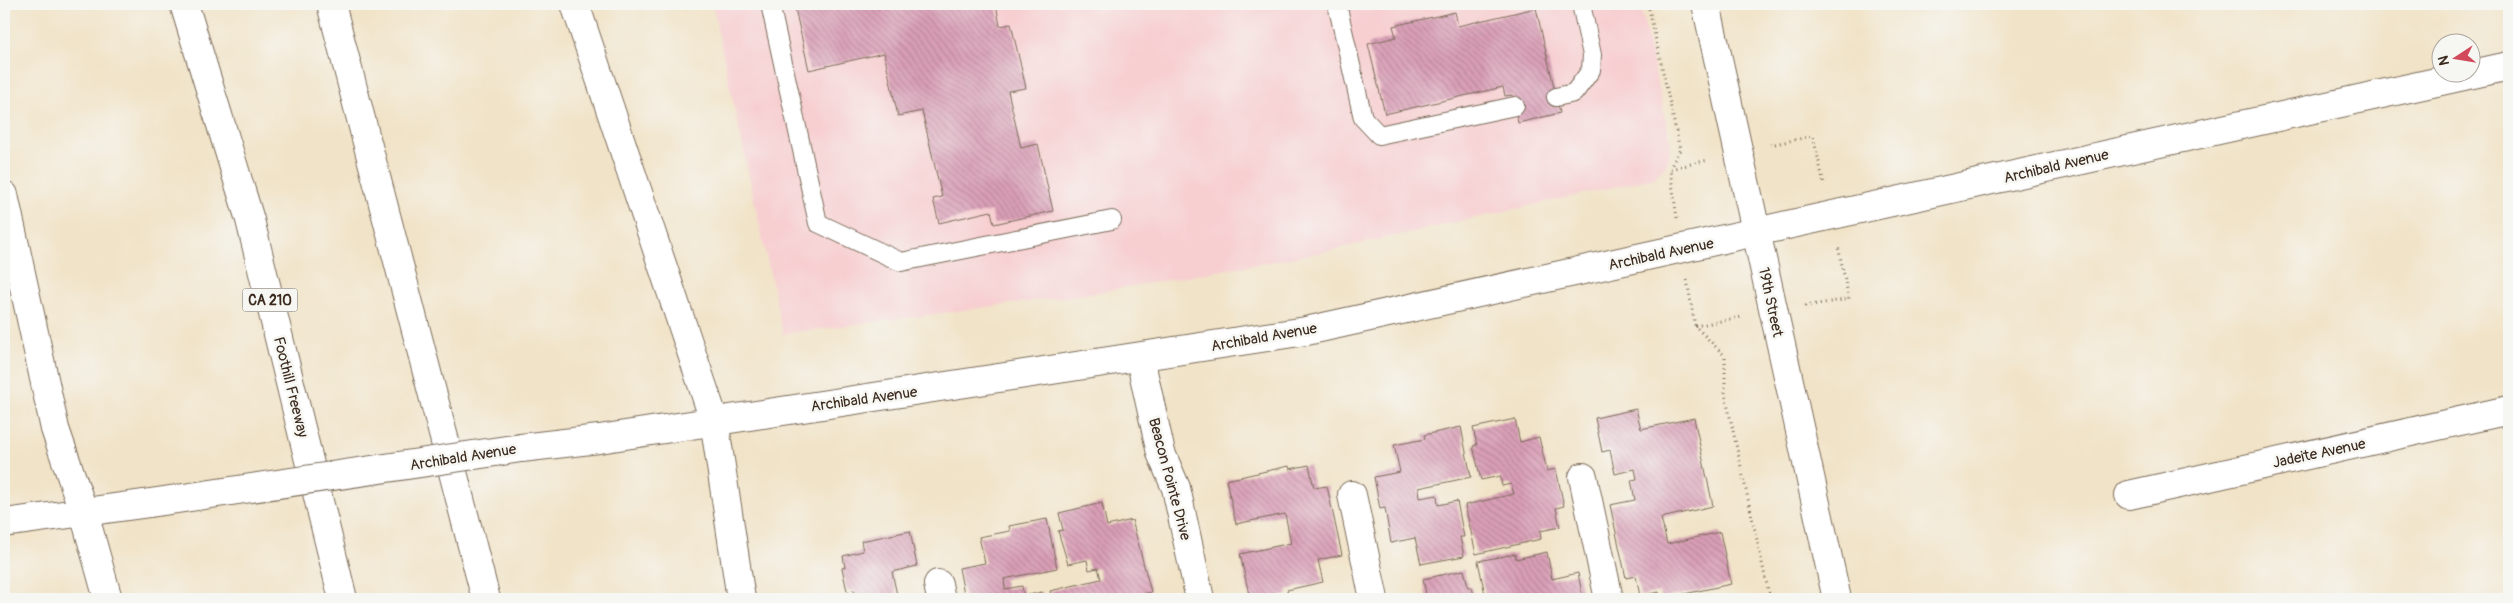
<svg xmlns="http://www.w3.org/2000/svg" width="2513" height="603" viewBox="0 0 2513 603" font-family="Pangolin,sans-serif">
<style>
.built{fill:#f7cfd1}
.building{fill:url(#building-back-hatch)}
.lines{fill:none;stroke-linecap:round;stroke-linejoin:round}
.service-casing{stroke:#7b6b59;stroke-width:20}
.minor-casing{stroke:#7b6b59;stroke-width:30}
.secondary-casing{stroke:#7b6b59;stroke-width:30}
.motorway-casing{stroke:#7b6b59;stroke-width:30}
.path{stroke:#7b6b59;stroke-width:3;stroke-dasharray:1 4;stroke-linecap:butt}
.service{stroke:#fff;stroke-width:18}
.minor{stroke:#fff;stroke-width:28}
.secondary{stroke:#fff;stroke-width:28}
.motorway{stroke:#fff;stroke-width:28}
.secondary-bridge-casing{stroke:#7b6b59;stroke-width:30;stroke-linecap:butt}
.secondary-bridge{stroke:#fff;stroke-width:28}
.labels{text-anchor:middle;stroke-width:5;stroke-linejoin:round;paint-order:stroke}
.shield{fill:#f6f6f2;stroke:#73675e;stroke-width:1}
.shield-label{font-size:14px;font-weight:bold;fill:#3b2a1e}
.street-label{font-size:15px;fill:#3b2a1e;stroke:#f6f6f2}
</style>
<defs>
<pattern id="building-back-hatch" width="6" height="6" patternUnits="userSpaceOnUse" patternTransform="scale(1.25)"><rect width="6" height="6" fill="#da9fb7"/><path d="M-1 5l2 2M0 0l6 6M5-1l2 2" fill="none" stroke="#b28294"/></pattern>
</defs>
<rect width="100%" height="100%" fill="#f6f6f2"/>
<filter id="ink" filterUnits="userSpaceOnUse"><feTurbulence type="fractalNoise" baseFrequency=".02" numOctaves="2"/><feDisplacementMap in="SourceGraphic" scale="10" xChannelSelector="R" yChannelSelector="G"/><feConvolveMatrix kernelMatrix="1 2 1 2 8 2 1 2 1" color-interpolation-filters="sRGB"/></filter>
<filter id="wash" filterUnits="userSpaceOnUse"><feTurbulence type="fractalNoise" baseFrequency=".0096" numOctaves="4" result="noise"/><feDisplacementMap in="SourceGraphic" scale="20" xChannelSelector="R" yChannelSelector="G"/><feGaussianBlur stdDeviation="1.12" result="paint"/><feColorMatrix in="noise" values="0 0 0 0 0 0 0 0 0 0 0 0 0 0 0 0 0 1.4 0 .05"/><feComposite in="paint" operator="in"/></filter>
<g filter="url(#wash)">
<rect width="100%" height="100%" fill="#f1e3c7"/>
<polygon class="built" points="712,4 1640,4 1671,145 1666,165 1654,178 1319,253 1094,293 783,334"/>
<g id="blocks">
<g class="building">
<polygon points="794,4 996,4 1000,26 1011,24 1026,88 1008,91 1021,148 1038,144 1053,211 994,224 991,211 939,223 933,199 942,197 922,111 898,116 884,53 809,70"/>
<polygon points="1536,8 1560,113 1518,123 1512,95 1505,96 1503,87 1385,114 1368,44 1396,37 1393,26 1455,12 1458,26"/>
<polygon points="1636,409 1641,429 1694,418 1713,506 1661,518 1667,544 1720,532 1731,584 1661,599 1659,592 1640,596 1636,576 1626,578 1610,505 1635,500 1631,480 1637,479 1635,469 1615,474 1610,450 1602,452 1595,418"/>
<polygon points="1515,419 1520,442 1539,437 1547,471 1556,469 1564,506 1556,508 1560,527 1540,531 1541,539 1476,554 1465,505 1514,494 1511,484 1502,486 1500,476 1481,480 1473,446 1477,445 1473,428"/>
<polygon points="1461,427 1471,477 1419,488 1420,498 1437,495 1438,505 1457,501 1464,537 1460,537 1464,556 1421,564 1415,538 1391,543 1385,508 1380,509 1374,477 1400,472 1394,445 1425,439 1424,435"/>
<polygon points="1309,465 1314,488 1327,486 1342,555 1318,560 1323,582 1287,590 1288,595 1267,599 1250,599 1240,554 1291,543 1285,514 1236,524 1226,480 1289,466 1290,469"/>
<polygon points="1102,503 1107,526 1132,520 1151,592 1144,594 1146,599 1052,599 1050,591 1101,579 1098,568 1089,570 1087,560 1068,564 1058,531 1063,530 1059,513"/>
<polygon points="1047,519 1057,568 1004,579 1005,589 1022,586 1024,596 1042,592 1043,599 965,599 959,568 985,563 979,537 1010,531 1009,526"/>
<polygon points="910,531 917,566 892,572 897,595 885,599 856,599 854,590 847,591 842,568 845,567 843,556 863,551 861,541"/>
<polygon points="1547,552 1552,579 1578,573 1583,599 1486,599 1478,561 1515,554 1516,559"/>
<polygon points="1464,570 1468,587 1472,587 1475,599 1427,599 1423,579"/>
</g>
</g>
</g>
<g filter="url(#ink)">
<use href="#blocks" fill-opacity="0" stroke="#7b6b59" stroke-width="1"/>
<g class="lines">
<g class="service-casing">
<g id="service">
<polyline points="770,4 818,223 901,262 1112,220"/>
<polyline points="1337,4 1363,118 1379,135 1515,106"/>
<polyline points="1556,97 1574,93 1591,70 1592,55 1581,4"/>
</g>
</g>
<g class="minor-casing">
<g id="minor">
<polyline points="1140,358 1161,453 1176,488 1200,599"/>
<polyline points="1583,477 1609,599"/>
<polyline points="1352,495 1374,599"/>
<polyline points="2129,495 2509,410"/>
<polyline points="938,584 941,599"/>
</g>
</g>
<g class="secondary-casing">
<g id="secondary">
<polyline points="1706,4 1837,599"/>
<polyline points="521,448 599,439 1306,331 2509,66"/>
<polyline points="4,523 150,503"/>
</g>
</g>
<g class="motorway-casing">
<g id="motorway">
<polyline points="184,4 250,220 343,599"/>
<polyline points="331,4 486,599"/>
<polyline points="575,4 714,420 741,599"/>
<polyline points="4,195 55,429 84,513 108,599"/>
</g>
</g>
<g class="path">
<polyline points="1648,4 1680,149 1670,168"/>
<polyline points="1770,145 1813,136 1824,184"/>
<polyline points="1677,218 1670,169 1708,160"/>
<polyline points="1687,280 1695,326 1725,356 1725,394 1770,599"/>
<polyline points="1805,306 1849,299 1838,246"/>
<polyline points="1695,326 1742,317"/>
</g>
<use href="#service" class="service"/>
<use href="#minor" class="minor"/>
<use href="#secondary" class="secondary"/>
<use href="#motorway" class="motorway"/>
<g class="secondary-bridge-casing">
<polyline id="secondary-bridge" points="150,503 521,448"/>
</g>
<use href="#secondary-bridge" class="secondary-bridge"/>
</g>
</g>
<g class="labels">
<rect class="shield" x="242.5" y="288.5" width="55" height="23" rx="4"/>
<g class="shield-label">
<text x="270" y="305">CA 210</text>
</g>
<g class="street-label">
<text transform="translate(2056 166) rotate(-13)" y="5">Archibald Avenue</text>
<text transform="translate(1661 254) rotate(-12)" y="5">Archibald Avenue</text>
<text transform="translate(1771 302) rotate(78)" y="5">19th Street</text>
<text transform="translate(1264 337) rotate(-10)" y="5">Archibald Avenue</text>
<text transform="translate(291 387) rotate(76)" y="5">Foothill Freeway</text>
<text transform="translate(864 399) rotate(-8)" y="5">Archibald Avenue</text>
<text transform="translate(2319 453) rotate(-12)" y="5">Jadeite Avenue</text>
<text transform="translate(463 457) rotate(-9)" y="5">Archibald Avenue</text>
<text transform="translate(1170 479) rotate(75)" y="5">Beacon Pointe Drive</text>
</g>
</g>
<rect width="2513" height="603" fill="none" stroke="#f6f6f2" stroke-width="20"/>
<g transform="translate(2456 58) rotate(258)"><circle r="24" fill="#f6f6f2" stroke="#aba49d"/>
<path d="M0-4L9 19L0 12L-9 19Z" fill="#d1495b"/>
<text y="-8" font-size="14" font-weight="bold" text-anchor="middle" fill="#3b2a1e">N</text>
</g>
</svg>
